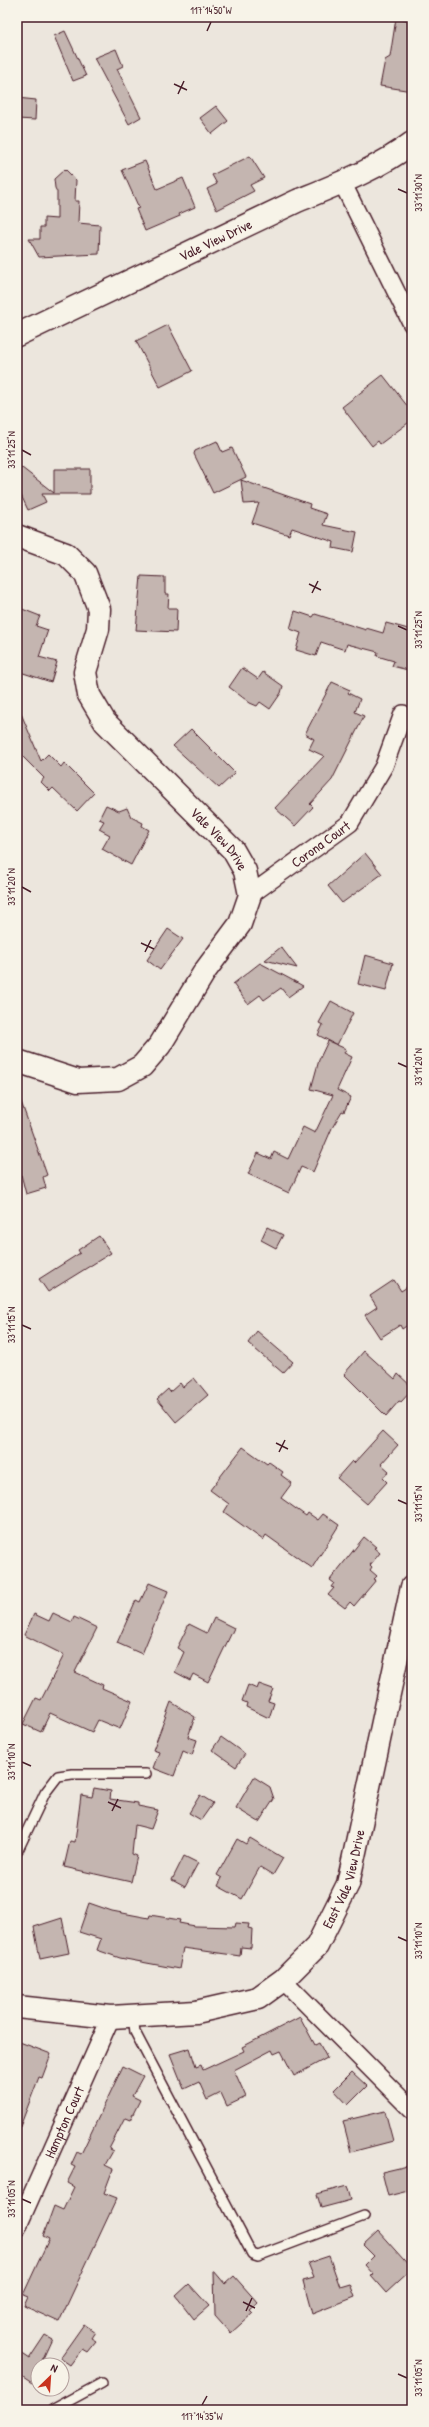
<svg xmlns="http://www.w3.org/2000/svg" width="429" height="2427" viewBox="0 0 429 2427" font-family="'Patrick Hand',sans-serif">
<style>
.building{fill:#c4b5b0;stroke:#4a1f2b}
.lines{fill:none;stroke-linecap:round;stroke-linejoin:round}
.lane-casing{stroke:#4a1f2b;stroke-width:12}
.street-casing{stroke:#4a1f2b;stroke-width:20}
.secondary-casing{stroke:#4a1f2b;stroke-width:25}
.lane{stroke:#f7f3e8;stroke-width:9}
.street{stroke:#f7f3e8;stroke-width:17}
.secondary{stroke:#f7f3e8;stroke-width:22}
.ticks{fill:none;stroke:#4a1f2b;stroke-width:1.5}
.labels{text-anchor:middle;stroke-width:3.5;stroke-linejoin:round;paint-order:stroke}
.street-label{font-size:14px;fill:#4a1f2b;stroke:#f7f3e8}
.neatline{fill:none;stroke:#4a1f2b;stroke-width:1.5}
.ticks-label{font-size:10px;text-anchor:middle;fill:#4a1f2b}
</style>
<rect width="100%" height="100%" fill="#ece6dd"/>
<filter id="ink" filterUnits="userSpaceOnUse"><feTurbulence type="fractalNoise" baseFrequency=".025" numOctaves="2"/><feDisplacementMap in="SourceGraphic" scale="8" xChannelSelector="R" yChannelSelector="G"/><feConvolveMatrix kernelMatrix="1 2 1 2 8 2 1 2 1" color-interpolation-filters="sRGB"/></filter>
<g filter="url(#ink)">
<g class="building">
<polygon points="396,18 412,21 412,91 380,86 385,60 390,57"/>
<polygon points="65,31 86,76 73,81 54,36"/>
<polygon points="116,49 123,66 117,69 141,117 129,124 94,58"/>
<polygon points="17,98 36,100 35,120 17,119"/>
<polygon points="216,106 228,121 212,134 200,118"/>
<polygon points="250,156 264,178 250,185 254,191 217,210 207,189 217,184 212,175"/>
<polygon points="145,161 157,189 183,178 195,207 179,214 180,216 145,231 136,209 139,208 122,170"/>
<polygon points="65,169 76,180 75,201 79,201 78,223 100,225 99,254 39,257 29,239 40,239 40,227 44,227 44,218 57,219 57,192 55,188 54,179"/>
<polygon points="168,325 192,371 160,387 136,341"/>
<polygon points="383,375 412,412 412,420 380,444 378,441 372,446 342,407"/>
<polygon points="217,441 222,452 232,448 246,477 213,493 194,454 195,451"/>
<polygon points="17,464 54,493 54,469 90,469 90,494 42,494 46,502 28,510 20,493 17,492"/>
<polygon points="241,480 310,504 309,508 327,514 323,525 357,532 353,552 333,548 334,542 292,528 289,535 252,523 259,503 244,504"/>
<polygon points="141,576 165,577 165,594 169,594 168,608 177,608 176,632 136,630"/>
<polygon points="17,607 40,616 36,626 48,630 39,657 57,662 51,682 17,671"/>
<polygon points="295,611 313,617 315,614 366,630 366,628 383,633 386,623 412,630 412,671 392,666 394,661 377,656 378,652 347,644 345,650 321,642 316,656 296,650 301,633 290,629"/>
<polygon points="242,668 258,679 263,672 283,686 281,693 270,709 260,702 257,706 250,703 229,687"/>
<polygon points="332,682 350,690 348,693 360,699 355,712 364,716 332,780 310,804 313,807 295,826 275,808 324,756 309,749 314,739 305,734"/>
<polygon points="17,704 41,761 48,754 61,767 64,763 94,793 77,811 53,788 50,791 41,782 44,778 17,751"/>
<polygon points="191,729 235,773 219,788 173,746"/>
<polygon points="106,805 119,811 127,808 131,817 143,823 142,826 149,830 131,865 102,849 110,835 99,829 104,821 99,819"/>
<polygon points="365,853 382,874 342,903 328,886"/>
<polygon points="168,929 183,939 160,970 147,960"/>
<polygon points="281,947 297,968 265,960"/>
<polygon points="365,955 393,963 386,991 358,984"/>
<polygon points="260,963 292,980 303,986 288,997 281,988 264,1000 260,995 248,1004 233,984"/>
<polygon points="331,1001 353,1013 337,1045 318,1035 323,1025 319,1023"/>
<polygon points="328,1041 346,1049 344,1053 352,1057 337,1090 351,1097 344,1112 342,1111 332,1128 313,1172 301,1167 289,1193 248,1174 258,1153 271,1159 274,1152 288,1159 303,1127 315,1133 333,1095 311,1089 319,1060"/>
<polygon points="19,1096 47,1175 43,1177 46,1188 26,1194 17,1159 17,1097"/>
<polygon points="267,1227 283,1235 276,1248 261,1240"/>
<polygon points="99,1236 111,1253 48,1292 39,1279 80,1253 78,1250"/>
<polygon points="394,1280 401,1291 412,1284 412,1322 402,1329 400,1325 380,1338 365,1315 377,1307 370,1296"/>
<polygon points="257,1331 293,1362 283,1373 248,1343"/>
<polygon points="364,1351 395,1379 398,1374 412,1387 412,1390 401,1402 399,1401 386,1416 344,1374"/>
<polygon points="194,1378 208,1395 176,1422 157,1399 168,1389 170,1392 180,1383 183,1387"/>
<polygon points="383,1431 398,1445 381,1464 389,1471 383,1478 387,1482 367,1504 337,1478 352,1461 354,1463"/>
<polygon points="243,1447 267,1464 269,1462 283,1472 281,1475 292,1483 281,1498 306,1516 308,1513 318,1520 323,1514 339,1525 312,1568 266,1535 263,1540 224,1512 229,1504 210,1490"/>
<polygon points="364,1537 376,1547 374,1548 380,1553 370,1565 372,1567 370,1570 377,1576 374,1579 376,1580 354,1606 350,1602 345,1608 328,1595 334,1588 331,1587 334,1583 330,1580"/>
<polygon points="149,1583 168,1591 142,1654 117,1643 136,1600 140,1602"/>
<polygon points="53,1613 72,1622 74,1617 97,1628 75,1672 103,1685 102,1688 132,1701 120,1729 98,1720 92,1732 50,1713 41,1732 23,1724 36,1698 41,1700 64,1655 24,1635 34,1614 49,1621"/>
<polygon points="214,1618 234,1628 208,1682 193,1674 190,1680 175,1672 184,1652 177,1648 189,1624 207,1633"/>
<polygon points="259,1684 273,1689 268,1701 274,1703 269,1718 246,1707 247,1703 242,1701 248,1685 257,1689"/>
<polygon points="171,1702 195,1717 188,1737 197,1740 192,1755 183,1751 174,1776 153,1768 159,1752 153,1750"/>
<polygon points="221,1737 245,1754 236,1767 212,1750"/>
<polygon points="254,1777 270,1787 274,1799 259,1822 236,1808"/>
<polygon points="94,1788 111,1791 110,1799 138,1803 138,1806 158,1810 151,1829 135,1825 132,1854 137,1856 131,1882 64,1867 70,1841 75,1842 81,1795 92,1797"/>
<polygon points="200,1795 213,1803 201,1820 189,1813"/>
<polygon points="250,1838 283,1858 273,1875 260,1867 242,1899 218,1886 222,1878 217,1875 237,1839 246,1844"/>
<polygon points="184,1856 198,1863 185,1887 172,1880"/>
<polygon points="89,1903 112,1911 149,1918 150,1915 180,1920 179,1923 195,1926 235,1927 236,1923 249,1924 248,1928 252,1929 251,1948 241,1947 240,1956 183,1948 179,1969 120,1958 97,1950 101,1939 79,1932"/>
<polygon points="62,1918 69,1953 40,1959 34,1927"/>
<polygon points="300,2017 315,2045 319,2043 327,2058 294,2076 281,2051 274,2054 272,2050 234,2070 246,2097 227,2106 221,2093 207,2100 199,2082 184,2089 170,2054 190,2048 196,2067 201,2065 203,2070 244,2051 242,2047 244,2046"/>
<polygon points="17,2041 51,2054 42,2078 39,2077 18,2132"/>
<polygon points="123,2066 143,2076 132,2096 140,2100 130,2120 125,2118 109,2149 113,2151 105,2165 113,2169 104,2193 117,2198 59,2322 24,2306 28,2297 23,2295 49,2239 43,2236 54,2206 63,2210 74,2187 67,2183 75,2167 71,2165 77,2152 81,2154"/>
<polygon points="352,2072 367,2086 348,2105 334,2090"/>
<polygon points="385,2111 393,2141 351,2152 343,2121"/>
<polygon points="412,2165 412,2190 388,2196 382,2172"/>
<polygon points="347,2186 351,2200 321,2208 317,2194"/>
<polygon points="378,2231 412,2269 386,2293 371,2276 374,2275 365,2265 374,2256 363,2245"/>
<polygon points="329,2256 340,2287 350,2284 355,2297 312,2314 303,2281 314,2278 308,2263"/>
<polygon points="214,2271 225,2284 234,2276 258,2303 250,2310 253,2313 231,2333 215,2315"/>
<polygon points="189,2284 209,2306 194,2319 176,2296"/>
<polygon points="84,2324 95,2332 91,2338 96,2341 87,2352 82,2349 70,2365 60,2358"/>
<polygon points="45,2335 52,2339 40,2365 38,2365 32,2383 17,2373 17,2351 29,2359"/>
</g>
<g class="lines">
<g class="lane-casing">
<g id="lane">
<polyline points="17,1852 45,1793 58,1776 72,1774 146,1774"/>
<polyline points="133,2016 135,2032 252,2254 258,2256 364,2216"/>
<polyline points="52,2410 102,2383"/>
</g>
</g>
<g class="street-casing">
<g id="street">
<polyline points="342,182 412,324"/>
<path id="s1" d="M250,895L350,823L384,766L403,714"/>
<polyline points="283,1980 412,2110"/>
<path id="s2" d="M17,2228L111,2017"/>
</g>
</g>
<g class="secondary-casing">
<g id="secondary">
<path id="s3" d="M17,335L297,201C336,185 378,169 412,143"/>
<path id="s4" d="M17,536L66,554L85,573L99,609L98,629L85,672L89,695L105,722L233,850L245,871L250,895L240,924L205,971L160,1045L142,1066L118,1079L78,1081L17,1061"/>
<path id="s5" d="M17,2007L111,2017L196,2012L258,1998L283,1980L317,1946L348,1884L412,1587"/>
</g>
</g>
<use href="#lane" class="lane"/>
<use href="#street" class="street"/>
<use href="#secondary" class="secondary"/>
</g>
</g>
<path class="ticks" d="M207,31L211,22M174,84L187,90M178,94L184,81M398,189L407,193M22,450L31,455M309,584L321,590M312,593L318,581M398,626L407,630M22,887L31,892M141,943L154,949M145,952L151,940M398,1063L407,1067M22,1325L31,1329M276,1443L288,1449M279,1452L285,1440M398,1500L407,1504M22,1762L31,1766M108,1802L121,1808M112,1811L118,1799M398,1937L407,1941M22,2199L31,2203M243,2302L255,2308M246,2311L252,2298M398,2374L407,2378M202,2405L207,2396"/>
<g class="labels">
<g class="street-label">
<text dy="5" stroke="none"><textPath href="#s3" startOffset="220">Vale View Drive</textPath></text>
<text dy="5" stroke="none"><textPath href="#s4" startOffset="401">Vale View Drive</textPath></text>
<text dy="5" stroke="none"><textPath href="#s1" startOffset="87">Corona Court</textPath></text>
<text dy="5" stroke="none"><textPath href="#s5" startOffset="395">East Vale View Drive</textPath></text>
<text dy="5" stroke="none"><textPath href="#s2" startOffset="116">Hampton Court</textPath></text>
</g>
</g>
<rect width="429" height="2427" fill="none" stroke="#f7f3e8" stroke-width="44"/>
<g transform="translate(50 2377) rotate(25)"><circle r="19" fill="#f7f3e8" stroke="#b29e9c"/>
<path d="M0-3L7 15L0 10L-7 15Z" fill="#c8321e"/>
<text y="-6" font-size="11" font-weight="bold" text-anchor="middle" fill="#4a1f2b">N</text>
</g>
<rect x="22" y="22" width="385" height="2383" class="neatline"/>
<g class="ticks-label">
<text x="211" y="14">117°14'50"W</text>
<text transform="translate(418 193) rotate(-90)" y="4">33°11'30"N</text>
<text transform="translate(11 450) rotate(-90)" y="4">33°11'25"N</text>
<text transform="translate(418 630) rotate(-90)" y="4">33°11'25"N</text>
<text transform="translate(11 887) rotate(-90)" y="4">33°11'20"N</text>
<text transform="translate(418 1067) rotate(-90)" y="4">33°11'20"N</text>
<text transform="translate(11 1325) rotate(-90)" y="4">33°11'15"N</text>
<text transform="translate(418 1504) rotate(-90)" y="4">33°11'15"N</text>
<text transform="translate(11 1762) rotate(-90)" y="4">33°11'10"N</text>
<text transform="translate(418 1941) rotate(-90)" y="4">33°11'10"N</text>
<text transform="translate(11 2199) rotate(-90)" y="4">33°11'05"N</text>
<text transform="translate(418 2378) rotate(-90)" y="4">33°11'05"N</text>
<text x="202" y="2420">117°14'35"W</text>
</g>
</svg>
